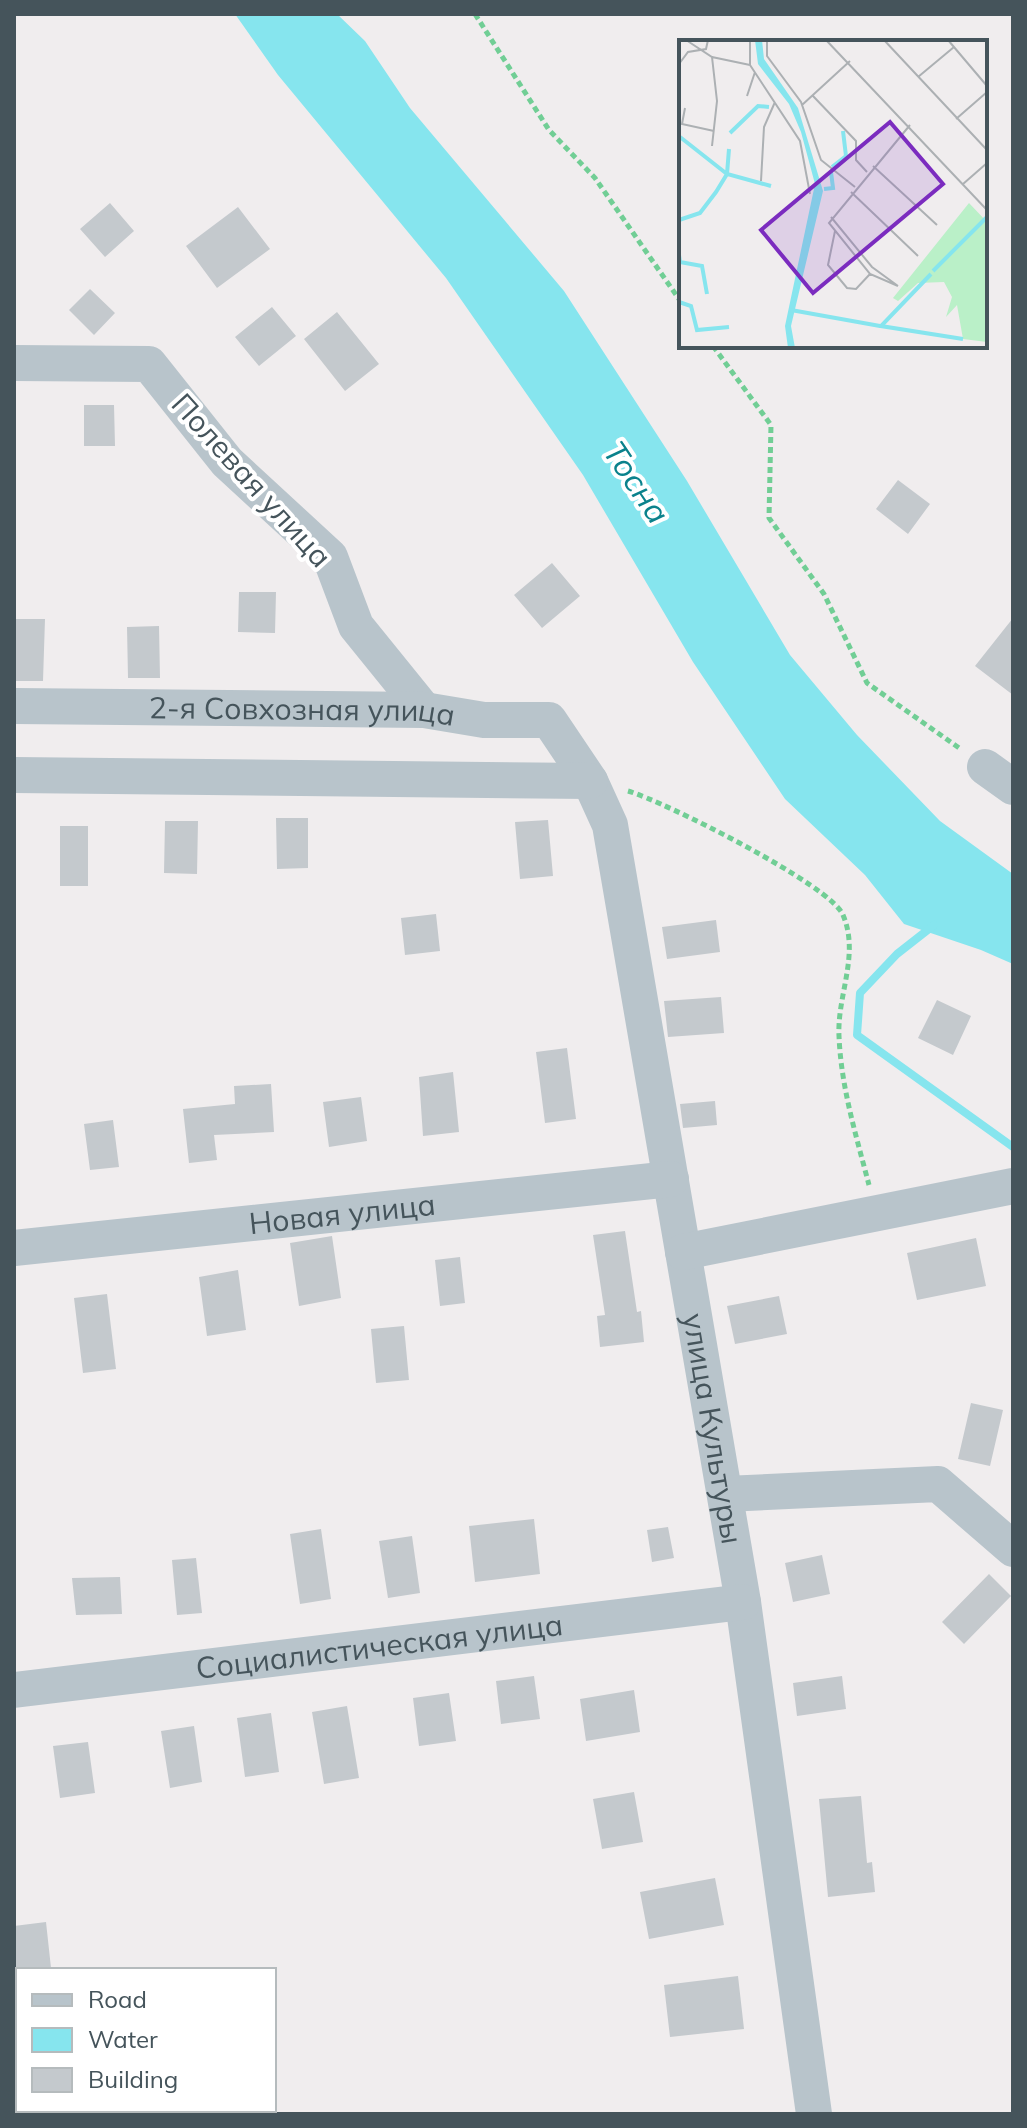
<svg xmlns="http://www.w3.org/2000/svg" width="1027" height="2128" font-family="Mulish,sans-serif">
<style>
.water{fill:#86e5ee}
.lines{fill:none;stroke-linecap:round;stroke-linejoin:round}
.stream{stroke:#86e5ee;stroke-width:8}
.building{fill:#c4c9cd}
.path{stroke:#71ce95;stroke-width:5;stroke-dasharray:6 4;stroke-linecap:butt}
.minor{stroke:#b8c4cb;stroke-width:36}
.labels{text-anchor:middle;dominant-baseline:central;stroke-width:8;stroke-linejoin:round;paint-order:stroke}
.street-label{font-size:30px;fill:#45545b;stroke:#fff}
.water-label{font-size:32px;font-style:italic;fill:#0a828c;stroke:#fff}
.inset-river{fill:none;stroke:#86e5ee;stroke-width:4}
.inset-road{fill:none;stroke:#acb0b3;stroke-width:2}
.view{fill:#7b2cbf;fill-opacity:0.15;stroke:#7b2cbf;stroke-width:4}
.inset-edge{fill:none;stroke:#45545b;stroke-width:4}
</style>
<rect width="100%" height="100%" fill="#f0edee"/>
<path class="water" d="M235,14H337L365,41L410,108L564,291L687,481L790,655L857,735L940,821L1013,874V964L981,950L904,924L865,875L785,799L693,662L583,475L446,278L278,75Z"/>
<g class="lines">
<path class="stream" d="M934,925L897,954L860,993L857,1035L1013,1147"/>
</g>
<path class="building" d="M110,203L134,231L105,257L80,229Z
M238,207L270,249L217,288L186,246Z
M90,289L115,313L94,335L69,310Z
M272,307L296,336L259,366L235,337Z
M337,312L379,364L345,391L304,339Z
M84,405H114L115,446H84Z
M898,480L930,504L908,534L876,509Z
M552,563L580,596L542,628L514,595Z
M239,592H276L275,633L238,632Z
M1013,618V695L975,666Z
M14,619H45L43,681H14Z
M159,626L160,678H128L127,627Z
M276,818H308V868L277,869Z
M548,820L553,876L520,879L515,822Z
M165,821H198L197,874L164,873Z
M60,826H88V886H60Z
M436,914L440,951L405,955L401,918Z
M716,920L720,952L667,959L662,927Z
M721,997L724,1033L668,1037L664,1001Z
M937,1000L971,1016L953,1055L918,1038Z
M567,1048L576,1119L545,1123L536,1052Z
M453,1072L459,1132L423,1136L419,1077Z
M271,1084L274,1132L214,1135L217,1160L189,1163L183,1109L235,1104L234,1086Z
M361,1097L367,1141L329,1147L323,1102Z
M715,1101L717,1125L683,1128L680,1104Z
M113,1120L119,1167L90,1170L84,1124Z
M625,1231L637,1312L641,1311L644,1342L600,1347L597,1316L605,1315L593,1235Z
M332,1236L341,1298L299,1306L290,1243Z
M976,1238L986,1286L917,1300L907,1253Z
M460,1257L465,1303L440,1306L435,1260Z
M238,1270L246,1330L207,1336L199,1277Z
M107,1294L116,1369L83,1373L74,1298Z
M779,1296L787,1334L735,1344L727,1306Z
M404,1326L409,1380L376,1383L371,1329Z
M971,1403L1003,1410L990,1466L958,1459Z
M534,1519L540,1574L475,1582L469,1526Z
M668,1527L674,1558L652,1562L647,1530Z
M321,1529L331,1599L300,1604L290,1534Z
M412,1536L420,1593L388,1598L379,1541Z
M822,1555L830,1594L793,1602L785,1563Z
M196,1558L202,1613L177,1615L172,1560Z
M989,1574L1011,1596L964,1644L942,1622Z
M120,1577L122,1614L76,1615L72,1578Z
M534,1676L540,1719L501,1724L496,1681Z
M842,1676L846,1709L797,1716L793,1683Z
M634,1690L640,1732L586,1741L580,1699Z
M449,1693L456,1741L419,1746L413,1698Z
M347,1706L359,1778L324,1784L312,1712Z
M271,1713L279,1772L245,1777L237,1718Z
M194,1726L202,1782L170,1788L161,1731Z
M88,1742L95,1793L60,1798L53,1746Z
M634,1792L643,1842L602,1849L593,1799Z
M861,1796L867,1863L872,1862L875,1892L828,1897L819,1799Z
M715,1878L724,1925L649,1939L640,1892Z
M46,1922L51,1968L14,1972V1926Z
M738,1976L744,2029L670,2037L664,1985Z"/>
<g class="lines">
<path class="path" d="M475,14L549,130L595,178L681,302
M713,346L771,425L769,518L824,594L867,683L962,750
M628,791C663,801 831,885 843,915C860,955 837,995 839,1036C841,1087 856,1135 869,1185"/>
<g class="minor">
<path d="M14,363L149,364L227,462L330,557L356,626L424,710"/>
<path id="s1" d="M14,706L424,710L484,720H549L590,781L610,825L743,1602L814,2114"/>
<path d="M985,767L1013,787"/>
<path d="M14,775L590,781"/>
<path id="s2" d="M14,1248L671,1179"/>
<path d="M683,1252L1013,1186"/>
<path d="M725,1494L938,1484L1013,1549"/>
<path id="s3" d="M14,1690L743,1602"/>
</g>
</g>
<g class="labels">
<g class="street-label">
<text transform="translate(252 480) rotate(48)">Полевая улица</text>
<text stroke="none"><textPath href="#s1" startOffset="288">2-я Совхозная улица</textPath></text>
<text stroke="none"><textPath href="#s2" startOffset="330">Новая улица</textPath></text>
<text stroke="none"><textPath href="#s1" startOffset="1270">улица Культуры</textPath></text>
<text stroke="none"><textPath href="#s3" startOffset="368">Социалистическая улица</textPath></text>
</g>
<g class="water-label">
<text transform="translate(637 482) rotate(56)">Тосна</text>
</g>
</g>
<g transform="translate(679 40)">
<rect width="308" height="308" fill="#f0edee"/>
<path d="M290,163L308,182V302L284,299L278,265L267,277L273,257L265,242L239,243L219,261L214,258Z" fill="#baf0c8"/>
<path d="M76,0H83L85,19L119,68L144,151L112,286L116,308H109L106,286L136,144L122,92L110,64L79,24Z" fill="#86e5ee"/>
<path class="inset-river" d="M51,93L79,66L90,67M1,97L48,134L92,146M153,127L167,116L164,91M145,149L154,148L152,132M0,180L21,173L37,152L48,134L50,109M0,215L1,222L23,226L28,254M254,231L308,177M252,234L202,286L284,299M0,262L12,266L18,290L50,287M112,270L201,286"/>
<path class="inset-road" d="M7,0L33,17L71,25M71,0V25L121,101L131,154M88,0V16L122,62L142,120L176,147M147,0L308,170M205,0L308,110M269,0L308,46M33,17L38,61L33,106M0,24L9,12L27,9L29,0M239,37L275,7M68,56L76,32M134,56L177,101V120L188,132M123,65L171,21M6,68L3,84L35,91M277,79L308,52M194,126L258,185M82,141L85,87L96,62M284,144L308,123M172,152L239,216M152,177L193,227L219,246M156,191L149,225L168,248L177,249L191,234M219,246L191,234L150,183L231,85"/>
<path class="view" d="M211,82L264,144L134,253L82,190Z"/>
<rect width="308" height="308" class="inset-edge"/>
</g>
<rect width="1027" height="2128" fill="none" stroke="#45545b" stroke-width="32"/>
<rect x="16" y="1968" width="260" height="144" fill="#ffffff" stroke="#b5bbbd" stroke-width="2"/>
<rect x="32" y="1994" width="40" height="12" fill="#b8c4cb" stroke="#b5bbbd" stroke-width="2"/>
<text x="88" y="2008" font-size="24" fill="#45545b">Road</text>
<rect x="32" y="2028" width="40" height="24" fill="#86e5ee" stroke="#b5bbbd" stroke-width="2"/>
<text x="88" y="2048" font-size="24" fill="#45545b">Water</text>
<rect x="32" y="2068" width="40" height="24" fill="#c4c9cd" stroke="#b5bbbd" stroke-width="2"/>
<text x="88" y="2088" font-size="24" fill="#45545b">Building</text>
</svg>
